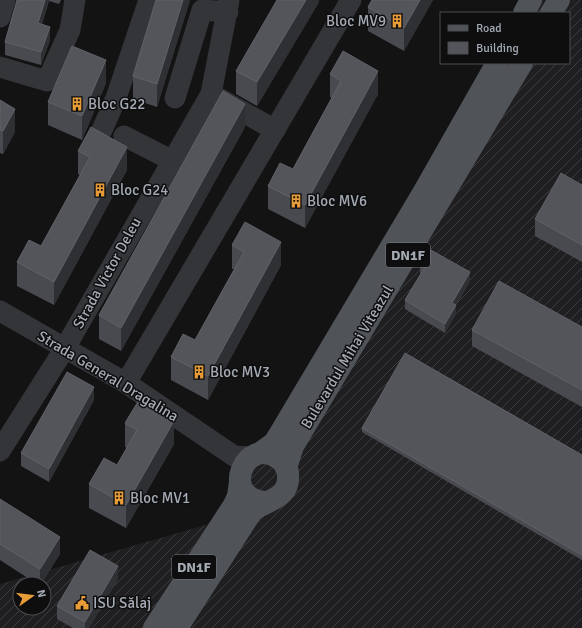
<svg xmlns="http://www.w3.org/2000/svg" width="582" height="628" font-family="Signika,sans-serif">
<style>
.industrial{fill:url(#industrial-furrows);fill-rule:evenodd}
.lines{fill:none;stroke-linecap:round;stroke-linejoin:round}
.minor{stroke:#343539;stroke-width:21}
.major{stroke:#505358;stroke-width:22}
.wall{fill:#494a4f}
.shaded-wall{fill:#2f3033}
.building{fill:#53555a;stroke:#606268}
.labels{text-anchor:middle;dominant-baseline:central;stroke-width:3;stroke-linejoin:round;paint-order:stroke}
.shield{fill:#0e0e0f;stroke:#787c82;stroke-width:1}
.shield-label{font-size:14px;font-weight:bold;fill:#a5abb4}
.poi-label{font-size:15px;fill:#a5abb4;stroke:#0e0e0f;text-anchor:start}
.street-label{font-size:15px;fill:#a5abb4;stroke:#0e0e0f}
</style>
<defs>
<pattern id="industrial-furrows" width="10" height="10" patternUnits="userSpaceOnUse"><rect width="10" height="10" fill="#1f1f21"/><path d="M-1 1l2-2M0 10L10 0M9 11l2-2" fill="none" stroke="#3d3d3f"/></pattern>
</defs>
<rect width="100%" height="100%" fill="#131314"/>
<path class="industrial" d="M523,0H582V628H0V584L223,520L494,63H569V13H517ZM20,584H44V608H20Z"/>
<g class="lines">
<path class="minor" d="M0,17L5,0
M0,67L47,81L70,30L75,0
M175,98L202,10L228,12
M220,99L275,130
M102,130L116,98L149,0
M124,136L171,160
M0,311L126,383L234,456L251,457
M126,383L351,0
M0,451L65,348L211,94L229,0"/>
<path class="major" d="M524,13L531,0
M551,13L559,0
M260,453L274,443L279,435L423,193L497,63
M286,468L293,446L522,63
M154,628L234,505L238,496L240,482
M177,628L252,511C266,500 290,499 288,475C288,468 284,462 278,458C246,435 218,497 265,502"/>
</g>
<path class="wall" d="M17,0H61L59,4L49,1L42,24L50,40L41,65L5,55V42Z
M190,0L157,107L133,99V76Z
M319,0V2L257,106L236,94V71Z
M433,0L404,51L368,31V7Z
M330,74L378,94L305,228L268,209V186L293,169L332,98L330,97Z
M106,83L82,140L48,125V102Z
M0,100L15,132L3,154L0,153Z
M245,127L121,351L99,339V315Z
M78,151L127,170L54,305L17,286V262L41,246L80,175L78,174Z
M582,185V262L535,236V219Z
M232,245L281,265L208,400L171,380V357L195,340L234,269H232Z
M420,264L470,281L456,305V314L445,333L405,309V300L421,273H420Z
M582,327V407L472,346V330Z
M94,400L49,482L21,466V453Z
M125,423L174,444L126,528L89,508V484L117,465L127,448L125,447Z
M362,428L582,455V560L362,432Z
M0,499L60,554L41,584H37L0,560Z
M118,579L89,628H73L57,619V606Z"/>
<path class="shaded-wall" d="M45,0H49V1L38,36V23Z
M183,0H190L157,107V84Z
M306,0H319V2L257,106V82Z
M420,0H433L404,51V28Z
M50,27V40L41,65V52Z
M106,60V83L82,140V116Z
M378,71V94L305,228V205Z
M245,104V127L121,351V328Z
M15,109V132L3,154V131Z
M127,147V170L54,305V282Z
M281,242V265L208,400V376Z
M470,272V281L452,311V303Z
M456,305V314L445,333V324Z
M94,387V400L49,482V469Z
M174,421V444L126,528V505Z
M60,537V554L41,584H40V569Z
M118,566V579L89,628H85V622Z"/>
<path class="building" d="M17,0H45L38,23L50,27L41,52L5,42Z
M156,0H183L157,84L133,76Z
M277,0H306L257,82L236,71Z
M372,0H420L404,28L368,7Z
M72,46L106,60L82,116L48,102Z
M343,51L378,71L305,205L268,186L280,163L293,169L341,81L330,74Z
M223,91L245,104L121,328L99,315Z
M0,100L15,109L3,131L0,130Z
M91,127L127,147L54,282L17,262L29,240L41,246L90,157L78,151Z
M561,173L582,185V245L535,219Z
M245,222L281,242L208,376L171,357L183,334L195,340L244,252L232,245Z
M429,249L470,272L452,303L456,305L445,324L405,300L425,267L420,264Z
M499,281L582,327V390L472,330Z
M405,353L582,455V555L362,428Z
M67,372L94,387L49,469L21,453Z
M139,400L174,421L126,505L89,484L104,458L117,465L137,430L125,423Z
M0,499L60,537L40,569L0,544Z
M90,550L118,566L85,622L57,606Z"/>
<defs>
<g id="building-bare" transform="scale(1.08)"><path d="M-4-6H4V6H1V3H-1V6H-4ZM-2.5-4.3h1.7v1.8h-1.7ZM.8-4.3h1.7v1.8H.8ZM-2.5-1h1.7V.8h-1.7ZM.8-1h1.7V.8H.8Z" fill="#e79c38" stroke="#0e0e0f" stroke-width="2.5" paint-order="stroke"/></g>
<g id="civic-bare" transform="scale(1.08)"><path d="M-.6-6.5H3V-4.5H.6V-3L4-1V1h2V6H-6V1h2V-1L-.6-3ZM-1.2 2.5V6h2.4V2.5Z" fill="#e79c38" stroke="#0e0e0f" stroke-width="2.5" paint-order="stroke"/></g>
</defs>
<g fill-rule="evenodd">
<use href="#building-bare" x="397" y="21"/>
<use href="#building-bare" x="77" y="104"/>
<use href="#building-bare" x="100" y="190"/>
<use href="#building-bare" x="296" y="201"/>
<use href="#building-bare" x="199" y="372"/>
<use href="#building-bare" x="119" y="498"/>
<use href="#civic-bare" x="82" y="603"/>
</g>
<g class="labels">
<g class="shield">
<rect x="386" y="243" width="44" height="24" rx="3"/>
<rect x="172" y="555" width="44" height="24" rx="3"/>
</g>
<g class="shield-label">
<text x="408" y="255">DN1F</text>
<text x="194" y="567">DN1F</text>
</g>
<g class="poi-label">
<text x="386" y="21" text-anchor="end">Bloc MV9</text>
<text x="88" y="104">Bloc G22</text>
<text x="111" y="190">Bloc G24</text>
<text x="307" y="201">Bloc MV6</text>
<text x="210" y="372">Bloc MV3</text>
<text x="130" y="498">Bloc MV1</text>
<text x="93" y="603">ISU Sălaj</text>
</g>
<g class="street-label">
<text transform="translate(107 273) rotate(-61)">Strada Victor Deleu</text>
<text transform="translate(347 357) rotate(-59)">Bulevardul Mihai Viteazul</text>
<text transform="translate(108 376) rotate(31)">Strada General Dragalina</text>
</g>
</g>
<rect x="440" y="12" width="130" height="52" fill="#0e0e0f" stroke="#4a4d51"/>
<rect x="448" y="25" width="20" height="6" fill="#505358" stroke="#4a4d51"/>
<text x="476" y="32" font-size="12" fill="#a5abb4">Road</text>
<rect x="448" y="42" width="20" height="12" fill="#53555a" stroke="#4a4d51"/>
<text x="476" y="52" font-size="12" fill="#a5abb4">Building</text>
<g transform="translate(32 596) rotate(76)"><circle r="19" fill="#0e0e0f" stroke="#4a4d51"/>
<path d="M0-3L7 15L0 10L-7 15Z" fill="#e79c38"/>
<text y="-6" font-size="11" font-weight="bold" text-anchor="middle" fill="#a5abb4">N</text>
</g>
</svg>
